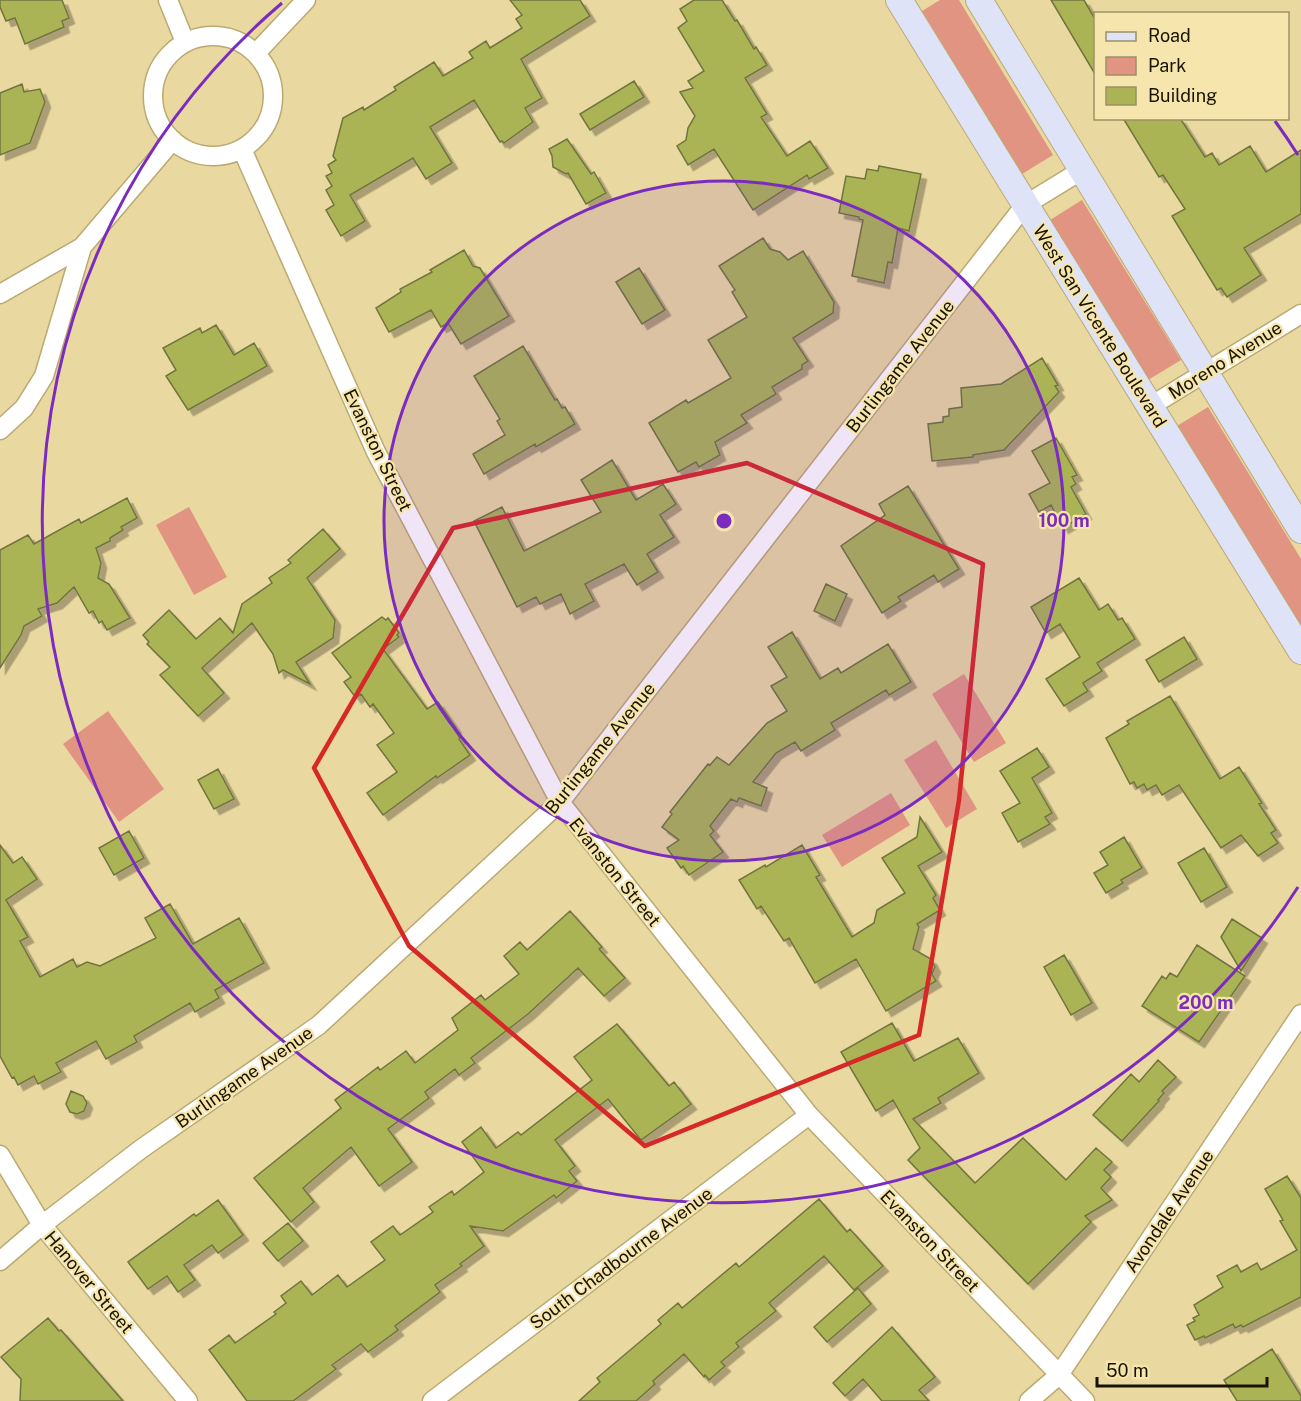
<svg xmlns="http://www.w3.org/2000/svg" width="1301" height="1401" font-family="'Public Sans',sans-serif">
<style>
.green{fill:#e29482}
.building{fill:#abb454;stroke:#707540;stroke-width:1.5;filter:url(#shadow)}
.lines{fill:none;stroke-linecap:round;stroke-linejoin:round}
.street-casing{stroke:#baaa72;stroke-width:21}
.secondary-casing{stroke:#baaa72;stroke-width:28}
.street{stroke:#fff;stroke-width:18}
.secondary{stroke:#dee3f8;stroke-width:26}
.marked{fill:none;stroke:#d62828;stroke-width:4.5;stroke-linejoin:round}
.ring{fill:none;stroke:#7b2cbf;stroke-width:3}
.labels{text-anchor:middle;dominant-baseline:central;stroke-width:4.5;stroke-linejoin:round;paint-order:stroke}
.street-label{font-size:18px;fill:#181200;stroke:#f6e5ac}
.centre{fill:#7b2cbf;stroke:#f6e5ac;stroke-width:3}
.ring-label{font-size:18px;text-anchor:middle;font-weight:bold;fill:#7b2cbf;stroke:#f6e5ac;stroke-width:4.5;stroke-linejoin:round;paint-order:stroke}
</style>
<defs>
<filter id="shadow"><feDropShadow dx="5.5" dy="5.5" stdDeviation="0" flood-color="#0004"/></filter>
</defs>
<rect width="100%" height="100%" fill="#e9d89f"/>
<path class="green" d="M940,0H959L1053,155L1022,174L922,11Z
M1082,200L1181,360L1148,380L1050,220Z
M1208,407L1301,559V628L1177,426Z
M189,507L227,577L194,595L156,525Z
M964,674L1006,743L974,762L932,694Z
M108,711L164,789L119,822L63,744Z
M936,740L977,809L946,828L904,760Z
M891,793L910,825L842,867L822,835Z"/>
<path class="building" d="M0,0H62L69,18L62,21L64,27L25,44L15,18L6,21L0,7Z
M510,0H580L590,16L521,59L542,98L525,108L533,122L504,143L502,141L500,142L474,100L430,127L452,163L426,179L413,158L350,195L365,221L341,236L326,210L334,205L326,190L332,186L326,176L332,173L328,165L336,160L333,156L343,118L363,107L364,110L396,90L394,87L434,62L443,76L473,58L469,52L486,41L490,48L522,28L516,19L522,15Z
M694,0H722L735,21L737,20L754,49L756,47L767,65L745,78L767,114L761,117L787,156L810,141L828,168L809,179L807,175L753,210L714,149L688,165L677,146L686,140L688,128L695,116L680,92L693,88L688,81L704,71L678,28L687,21L680,9Z
M1051,0H1084L1095,19V74Z
M634,81L644,97L590,130L580,114Z
M22,84L24,92L40,89L45,102L30,143L0,155V93Z
M1123,118H1180L1205,157L1212,153L1219,165L1250,146L1266,172L1301,150V214L1244,248L1261,275L1227,297L1221,288L1217,290L1172,216L1185,209L1163,175L1159,177Z
M567,139L591,174L594,172L606,193L586,204L568,173L566,174L553,167L552,156L549,149Z
M879,166L921,174L909,231L898,228L892,263L888,262L884,283L852,276L863,220L859,219V217L839,213L846,176L865,179L867,169L878,171Z
M763,238L770,249L780,252L788,260L803,251L834,302L833,313L793,338L808,361L802,365V369L772,387L776,394L741,415L747,423L715,442L720,455L699,467L696,462L678,472L649,423L686,400L688,403L731,378L708,340L747,317L732,292L735,290L719,266Z
M464,250L473,266L480,268L509,316L461,344L448,323L441,327L431,310L389,332L376,308L401,292L400,289L432,272L430,270Z
M639,268L665,310L642,324L616,282Z
M216,325L234,355L254,343L267,366L188,410L166,376L176,370L163,348L200,328L202,333Z
M523,346L555,400L557,399L562,408L565,407L575,424L536,447L535,444L484,474L473,454L505,435L497,421L500,419L474,376Z
M1042,358L1058,385L1055,386L1059,392L1004,450L973,455V457L932,461L928,424L943,422V417L949,416V409L962,407L961,388L1001,384Z
M1056,438L1077,475L1072,477L1076,484L1071,487L1086,514L1063,528L1051,505L1039,512L1029,494L1050,483L1032,451Z
M612,460L636,500L663,484L676,504L660,515L674,537L647,554L658,572L637,585L624,564L585,584L594,601L570,614L561,594L540,604L536,597L517,607L474,521L502,507L524,551L601,512L581,480Z
M908,486L959,569L938,582L934,575L898,597L901,601L882,613L841,546L885,515L879,504Z
M127,498L137,518L121,527L123,530L110,538V541L96,548L101,563L98,578L109,584L130,618L107,630L102,621L99,623L93,611L89,613L74,587L57,603L38,609L42,616L24,626L21,635L0,668V550L28,535L34,544L79,519L81,523Z
M323,529L340,549L307,578L335,620L333,638L296,662L310,684L283,670L279,673L273,654L252,623L202,668L224,693L198,716L160,675L170,667L147,644L149,642L143,635L169,610L196,639L220,618L233,633L242,604L272,583L269,578L291,563L288,560Z
M1079,578L1099,610L1108,604L1118,620L1122,618L1135,639L1097,663L1102,671L1083,683L1088,691L1064,706L1046,679L1080,657L1060,624L1046,633L1031,607Z
M826,584L847,594L835,621L814,611Z
M382,617L386,620L388,618L399,633L397,635L399,637L383,649L427,709L438,702L456,728L454,729L460,738L459,739L470,755L437,778L436,776L383,815L367,793L397,772L377,745L394,733L373,704L370,707L361,694L356,698L344,682L351,677L332,653Z
M792,632L820,679L838,668L841,673L888,644L911,682L889,695L886,690L831,723L835,730L801,751L795,742L776,753L753,782L767,788L761,806L739,798L737,802L731,799L710,826L714,831L710,835L723,852L689,875L683,866L681,868L667,848L679,840L662,827L672,814L670,812L708,764L710,765L717,757L729,765L767,723L787,711L771,686L787,677L768,647Z
M1184,637L1197,659L1159,682L1146,660Z
M1170,696L1220,779L1239,767L1262,803L1259,804L1276,830L1271,833L1278,843L1258,856L1241,835L1221,848L1179,785L1162,795L1156,785L1147,790L1144,784L1137,788L1134,782L1130,784L1106,738L1129,724L1127,721Z
M1037,748L1049,767L1032,778L1052,813L1045,817L1050,824L1018,842L1002,813L1020,803L1000,771Z
M218,769L234,799L214,809L198,780Z
M920,817L942,852L918,866L936,895L933,898L940,910L917,924L919,927L913,949L931,959L935,967L932,974L936,981L886,1011L856,959L815,983L789,938L784,941L761,906L757,909L739,880L765,865L766,867L802,845L820,875L816,877L852,937L874,923L877,910L905,893L882,858L917,837Z
M129,831L144,858L114,875L99,848Z
M1124,837L1142,868L1121,880L1123,883L1106,893L1094,873L1108,865L1100,852Z
M0,845L13,863L22,857L37,879L6,900L28,937L20,941L40,977L73,959L77,967L87,962L100,966L156,938L145,918L170,904L193,944L239,918L264,963L215,990L219,998L195,1012L190,1003L134,1036L137,1042L106,1059L96,1041L56,1063L61,1072L38,1084L34,1076L18,1085L14,1077L12,1078L0,1056Z
M1204,848L1227,887L1201,902L1178,863Z
M570,911L602,947L599,949L625,978L604,996L578,968L528,1014L471,1058L475,1063L459,1075L455,1069L425,1092L429,1098L388,1129L412,1162L379,1186L351,1147L303,1188L314,1202L291,1222L254,1178L341,1108L335,1100L378,1067L380,1070L406,1051L415,1063L458,1030L452,1018L481,995L485,1000L519,974L504,956L520,942L527,950Z
M1232,919L1262,938L1241,971L1221,937Z
M1197,945L1245,976L1199,1042L1142,1006L1162,976L1166,979L1170,973L1177,977Z
M1064,955L1092,1003L1071,1015L1044,967Z
M892,1023L914,1061L958,1038L979,1073L938,1098L941,1103L913,1119L975,1183L1023,1138L1066,1180L1096,1148L1112,1162L1104,1170L1111,1177L1101,1188L1112,1200L1085,1216L1091,1222L1028,1284L908,1160L920,1148L893,1100L876,1111L841,1052Z
M617,1024L669,1086L674,1082L691,1104L641,1140L608,1099L555,1140L575,1166L569,1171L577,1181L556,1198L554,1195L503,1231L470,1226L484,1246L460,1264L462,1266L435,1285L440,1292L395,1326L398,1330L368,1352L361,1344L332,1365L336,1369L293,1401H247L209,1350L229,1335L235,1343L276,1314L274,1312L286,1303L281,1296L301,1281L312,1295L338,1275L347,1287L385,1260L371,1242L393,1226L400,1235L433,1212L429,1207L452,1191L454,1195L484,1172L462,1142L481,1127L496,1148L518,1132L521,1135L592,1080L574,1057Z
M1158,1060L1176,1077L1162,1091L1164,1093L1158,1100L1159,1101L1122,1141L1093,1115L1131,1074L1139,1082Z
M71,1091L83,1096L87,1103L84,1111L77,1114L70,1112L66,1104Z
M1287,1176L1301,1198V1297L1243,1327L1241,1325L1235,1328L1233,1324L1205,1338L1204,1336L1195,1340L1187,1325L1195,1321L1193,1318L1199,1315L1194,1305L1223,1287L1217,1276L1237,1265L1241,1272L1257,1263L1261,1270L1297,1250L1280,1221L1283,1220L1265,1189Z
M819,1199L847,1232L850,1229L883,1266L854,1290L824,1256L769,1303L776,1311L736,1343L739,1347L721,1362L725,1366L709,1380L705,1375L704,1377L684,1354L653,1381L655,1384L636,1401H579L600,1382L597,1378L661,1324L658,1320L678,1303L682,1308L736,1263L739,1267Z
M218,1200L243,1235L218,1253L212,1245L184,1265L195,1280L178,1292L167,1276L148,1289L128,1262L194,1214L196,1216Z
M288,1223L303,1241L278,1261L263,1243Z
M858,1288L871,1304L827,1342L814,1327Z
M48,1318L59,1331L61,1330L123,1401H20L21,1379L1,1357Z
M892,1327L935,1377L919,1390L929,1401H882L863,1379L845,1396L833,1383Z
M1272,1349L1301,1396V1401H1237L1224,1380Z"/>
<g class="lines">
<g class="street-casing">
<path id="street" d="M168,0L185,42
M153 96a60 60 0 1 1 120 0a60 60 0 1 1-120 0Z
M256,53L306,0
M242,149L376,452L560,802L809,1115L1085,1401
M0,294L82,247L173,140
M1149,407L1301,314
M0,430L24,408L44,376L82,247
M0,1155L42,1225L188,1401
M0,1261L42,1225L141,1149L319,1025L560,802L1025,205L1082,170
M432,1401L809,1115
M1029,1401L1059,1375L1301,1014"/>
</g>
<g class="secondary-casing">
<path id="secondary" d="M899,0L1301,651
M979,0L1301,530"/>
</g>
<use href="#street" class="street"/>
<use href="#secondary" class="secondary"/>
</g>
<path class="marked" d="M747,463L983,564L959,800L919,1035L645,1146L409,946L314,768L453,528Z"/>
<circle cx="724" cy="521" r="340" fill="#7b2cbf" fill-opacity=".12"/>
<g class="ring">
<circle cx="724" cy="521" r="340"/>
<path d="M1298 887A681 681 0 1 1 282 3M1275 121A681 681 0 0 1 1298 155"/>
</g>
<g class="labels">
<g class="street-label">
<text transform="translate(1100 326) rotate(58)">West San Vicente Boulevard</text>
<text transform="translate(1225 360) rotate(-32)">Moreno Avenue</text>
<text transform="translate(900 366) rotate(-52)">Burlingame Avenue</text>
<text transform="translate(378 450) rotate(64)">Evanston Street</text>
<text transform="translate(600 748) rotate(-51)">Burlingame Avenue</text>
<text transform="translate(615 872) rotate(51)">Evanston Street</text>
<text transform="translate(244 1077) rotate(-35)">Burlingame Avenue</text>
<text transform="translate(1169 1211) rotate(-56)">Avondale Avenue</text>
<text transform="translate(930 1241) rotate(46)">Evanston Street</text>
<text transform="translate(621 1258) rotate(-37)">South Chadbourne Avenue</text>
<text transform="translate(89 1282) rotate(50)">Hanover Street</text>
</g>
</g>
<circle cx="724" cy="521" r="9" class="centre"/>
<g class="ring-label">
<text x="1064" y="527">100 m</text>
<text x="1206" y="1009">200 m</text>
</g>
<rect x="1094" y="12" width="195" height="108" fill="#f6e5ac" stroke="#9d9167" stroke-width="1.5"/>
<rect x="1106" y="32" width="30" height="9" fill="#dee3f8" stroke="#9d9167" stroke-width="1.5"/>
<text x="1148" y="42" font-size="18" fill="#181200">Road</text>
<rect x="1106" y="57" width="30" height="18" fill="#e29482" stroke="#9d9167" stroke-width="1.5"/>
<text x="1148" y="72" font-size="18" fill="#181200">Park</text>
<rect x="1106" y="87" width="30" height="18" fill="#abb454" stroke="#9d9167" stroke-width="1.5"/>
<text x="1148" y="102" font-size="18" fill="#181200">Building</text>
<path d="M1097 1377v9h170v-9" fill="none" stroke="#181200" stroke-width="3"/>
<text x="1106" y="1377" font-size="18" fill="#181200" stroke="#f6e5ac" stroke-width="4.5" paint-order="stroke">50 m</text>
</svg>
